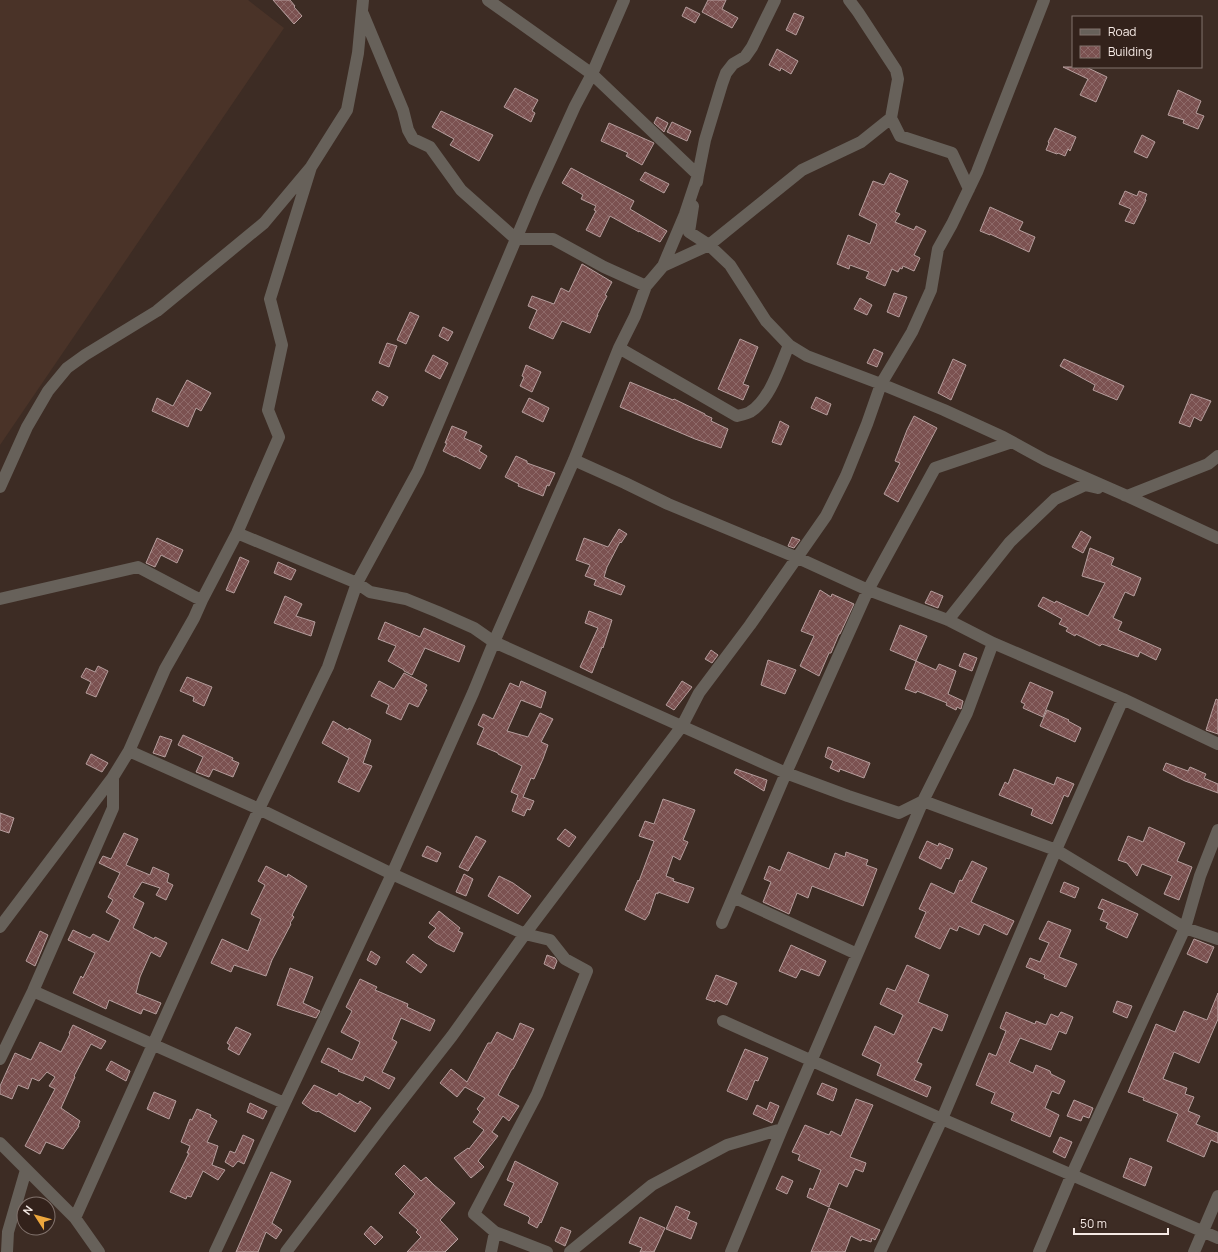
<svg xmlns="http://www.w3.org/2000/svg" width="1218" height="1252" font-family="Manrope,sans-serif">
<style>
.built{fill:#4a3328}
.building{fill:url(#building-cross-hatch);stroke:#b69e9d}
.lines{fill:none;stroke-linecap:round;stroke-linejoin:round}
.street{stroke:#67615a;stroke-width:12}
</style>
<defs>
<pattern id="building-cross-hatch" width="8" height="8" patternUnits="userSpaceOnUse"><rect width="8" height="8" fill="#7b5150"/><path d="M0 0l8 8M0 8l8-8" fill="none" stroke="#8e6a69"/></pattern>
</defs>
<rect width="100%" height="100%" fill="#3d2c24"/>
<path class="built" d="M0,0H248L284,28L0,445Z"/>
<path class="building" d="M273,0H290L295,6L294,7L302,16L294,24Z
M708,0H726L722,9L738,18L732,28L702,12Z
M686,7L700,14L695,23L682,16Z
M794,13L804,17L796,35L786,30Z
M777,49L798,61L791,74L781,68L780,71L769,65Z
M1063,67H1086L1107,77L1096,102L1080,95L1088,79Z
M515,88L538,100L532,111L535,113L531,122L504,107Z
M1178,90L1201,101L1196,113L1204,116L1198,129L1183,123L1184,120L1168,115Z
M441,111L493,135L479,161L450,145L454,139L432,127Z
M657,117L668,123L664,132L654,123Z
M672,122L691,131L687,141L667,132Z
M609,123L654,143L642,165L626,156L628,153L601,141Z
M1055,128L1076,137L1070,151L1068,149L1065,156L1058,153L1057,154L1046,150L1049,143L1048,142Z
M1142,135L1155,142L1147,158L1134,152Z
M571,168L634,201L630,209L667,231L660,242L639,231V232L610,216L600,237L586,230L596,211L594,210L596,206L581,199L583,195L562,183Z
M645,172L669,184L664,193L640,180Z
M890,173L908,181L895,212L900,214L895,222L914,230L916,226L926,231L914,255L920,258L914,271L903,266L902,269L900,268L898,272L892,269L885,286L866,278L869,272L850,265L849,269L837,264L848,235L870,244L877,224L859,215L873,181L884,185Z
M1125,191L1137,196L1139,191L1147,194L1145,199L1146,200L1134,224L1125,221L1131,209L1119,204Z
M990,207L1023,222L1019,230L1035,237L1029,252L990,234V235L980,231Z
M582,264L612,282L605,295L607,296L597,315H598L590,333L562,321L553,339L529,328L537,310L528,306L532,296L554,304L561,288L569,292Z
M894,293L907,297L899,317L887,312Z
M860,298L872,305L867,315L854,309Z
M410,312L419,316L406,344L397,340Z
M443,327L453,332L448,341L439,336Z
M740,339L758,347L743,384L749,386L743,400L718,389Z
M387,343L397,346L389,367L379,363Z
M874,349L883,353L877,367L867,363Z
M433,355L448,363L440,379L425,371Z
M953,359L966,365L951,400L938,393Z
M1064,359L1124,386L1117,400L1093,390L1095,385L1060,366Z
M526,365L541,372L532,392L520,386L524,377L522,376Z
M187,380L211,393L201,411L196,408L188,427L152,411L157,398L173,406Z
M630,382L673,400L674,399L705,414V415L712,418L711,421L728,429L721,448L695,439L620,407Z
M377,391L388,397L383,406L372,400Z
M1191,394L1211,401L1201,421L1194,417L1190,427L1179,423Z
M816,397L831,404L827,415L811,408Z
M529,398L549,408L543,422L522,412Z
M914,416L937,428L898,502L884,494L900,463L895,461L907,430Z
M780,421L789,426L781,445L772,442Z
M452,426L467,432L464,438L482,446L479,451L487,456L480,469L455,456V457L443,451L447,443H445Z
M516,456L527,461V463L555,473L549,486L547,485L543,496L518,486L519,484L505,477Z
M619,529L627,534L621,543L620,542L607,567L604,577L625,586L621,595L594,585L596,580L585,576L590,565L576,560L584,538L608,547Z
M1081,531L1091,537L1083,553L1072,547Z
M792,537L800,540L794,548L788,546Z
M157,538L183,550L177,563L161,555L155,567L146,563Z
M1090,548L1114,558L1111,565L1141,578L1134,596L1125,592L1113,618L1122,622L1118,630L1161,649L1156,660L1140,652L1138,657L1102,644L1100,646L1076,634L1075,636L1066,631L1068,628L1059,624L1062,619L1038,606L1043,597L1055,603L1056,601L1088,616L1105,583L1082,576Z
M240,557L249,561L234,593L226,590Z
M278,562L296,570L291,580L274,573Z
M820,590L831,597L832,594L854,604L840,634H839L831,653H829L819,676L800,666L814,636L801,631Z
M931,591L943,596L938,608L925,603Z
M285,596L302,604L296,616L315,622L311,636L274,623Z
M589,611L612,620L603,648L602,647L592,673L580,667L598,628L585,623Z
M385,622L420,637L424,628L465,646L459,662L425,648L412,675L404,671V670L388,661L396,646L378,639Z
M900,625L927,636L916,661L890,650Z
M711,650L718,655L712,663L705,659Z
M964,653L977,658L972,671L959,666Z
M768,660L796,670L785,694L761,685Z
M916,661L936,670L939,664L956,671L948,694L963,701L961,709L957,707L956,710L946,705L947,703L917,691L916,693L905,689Z
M98,666L108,671L96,697L86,693L91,682L81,677L86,668L95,672Z
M404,673L427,685L425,689L427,690L418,707L409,703L401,720L386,713L389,705L371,696L379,681L394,689Z
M187,677L212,687L204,706L193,701L194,697L180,691Z
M521,681L546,692L541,708L521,700L507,731L528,737L540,713L553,719L541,742L548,745L543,759L534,779L531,778L523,797L534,801L530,810L527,809L524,816L512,811L518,795L511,792L522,766L498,754V753L477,744L484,728L478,725L483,714L493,719L510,683L519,687Z
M682,681L692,687L674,710L666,705Z
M1030,682L1053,692L1043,717L1023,708L1025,704L1021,702Z
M1216,699L1218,700V734L1206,730Z
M1047,710L1069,720L1068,721L1081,728L1075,742L1040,726Z
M333,721L348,730L349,728L371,740L363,763L372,766L359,792L338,782L349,758L322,743Z
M183,735L233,758L232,760L239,763L233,777L213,769L209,777L196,772L203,757L178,745Z
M160,736L172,740L165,757L153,753Z
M828,747L870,763L864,778L840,769L839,772L830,768L833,761L825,757Z
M91,754L108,763L102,772L86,764Z
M1166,763L1188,771L1190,767L1206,774L1204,778L1218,784V793L1185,781L1163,770Z
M736,769L767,780L764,791L734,773Z
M1014,769L1054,785L1057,777L1074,784L1068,797L1064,795L1052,824L1031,815L1033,809L999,795L1005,782L1008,784Z
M663,799L695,810L683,840L688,842L680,860L673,856L666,876L674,879L673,881L694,888L688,903L658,892V894L656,893L649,914L645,920L625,910L638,880L639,881L654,841L639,836L645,821L654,824Z
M0,813L14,818L9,833L0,830Z
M1149,827L1185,843L1177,861L1192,867L1179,900L1164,894L1172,876L1142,864L1137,876L1127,863L1118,860L1128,836L1143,842Z
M565,829L576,837L569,847L557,839Z
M124,833L138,839L126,865L150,875L153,867L169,874L167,882L173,885L166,900L156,895L160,888L142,882L133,897L144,903L133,928L154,939L155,937L167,943L160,957L151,952L140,977L136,993L161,1003L156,1014L143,1009L141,1014L109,1000L106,1009L73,993L81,976L83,978L95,953L68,940L73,930L90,938L93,934L109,942L120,920L106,912L113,900L108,897L120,873L99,863L103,856L111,859Z
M476,836L486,841L468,871L459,867Z
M927,841L938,846L939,843L953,849L949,859L946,858L941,869L919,858Z
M427,846L441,853L437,862L422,856Z
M788,852L829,869L835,853L845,857L846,852L868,860L866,865L877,869L863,906L812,886L808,898L797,893L789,914L763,902L771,882L764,879L769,866L780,871Z
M972,861L987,868L971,902L1014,921L1007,935L984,924L979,935L959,926L957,931L950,928L940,949L915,937L926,912L919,909L931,883L954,894L960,880L962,881Z
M266,866L287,877L288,874L307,886L292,915L294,917L290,923L291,924L272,960L266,976L234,965L231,972L211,963L222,939L248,951L261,919L251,914L265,885L258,881Z
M464,874L473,879L466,896L456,892Z
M499,876L513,883L531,896L518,914L488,896Z
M1064,882L1079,888L1075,898L1060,892Z
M1102,899L1138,914L1127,938L1106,928L1108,923L1100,920L1104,910L1098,908Z
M439,911L460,928L458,931L463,933L454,952L436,943L428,937L436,928L429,923Z
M1048,921L1071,930L1059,957L1077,964L1066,987L1044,978L1045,975L1026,967L1030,958L1040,962L1049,943L1039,939Z
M40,931L48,935L35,966L26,961Z
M1194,939L1214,947L1207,963L1187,954Z
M791,945L826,961L819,976L801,969L796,978L779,971Z
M371,951L380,957L376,965L367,960Z
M413,954L427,965L421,973L406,962Z
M547,955L555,958L557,961L554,969L544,964Z
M907,965L929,975L918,1002L948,1015L942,1031L933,1027L917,1062L922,1064L914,1080L931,1087L927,1097L877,1075L881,1064L862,1055L875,1026L894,1035L903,1015L880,1004L887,988L895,991Z
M290,968L313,977L303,1003L320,1011L316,1018L277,1005Z
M716,975L737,983L727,1005L716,1000L715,1002L706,999Z
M360,979L377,987L375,990L408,1004L407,1007L435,1020L430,1031L401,1018L392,1039L397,1042L382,1072L395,1078L389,1089L365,1076L363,1081L338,1071L339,1070L321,1062L328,1048L352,1060L360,1042L341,1032L352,1011L346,1007Z
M1218,993V1019L1199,1063L1174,1052L1163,1079L1187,1088L1185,1094L1194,1097L1188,1111L1200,1116L1196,1124L1218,1133V1143L1211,1140L1204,1157L1167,1141L1178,1114L1143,1100L1144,1098L1128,1092L1156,1024L1175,1032L1184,1011L1207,1020Z
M1117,1001L1132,1006L1127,1018L1113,1012Z
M1006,1012L1035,1024L1036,1021L1046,1025L1051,1014L1058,1017L1061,1012L1073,1017L1066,1034L1059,1031L1051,1050L1020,1038L1009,1062L1033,1073L1036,1065L1050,1071L1051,1074L1065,1081L1059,1094L1052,1091L1045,1108L1059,1115L1050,1137L1011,1120L1014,1113L991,1103L995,1093L976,1085L989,1053L996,1056L1006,1031L1000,1028Z
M520,1023L534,1029L513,1069H512L498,1095L519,1106L509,1121L503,1116L492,1132L498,1136L478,1161L484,1167L471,1178L454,1158L468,1148L469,1149L484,1130L473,1122L480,1112L477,1109L485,1098L465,1087L457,1097L440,1083L451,1069L467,1082L488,1043H491L497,1032L513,1040Z
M73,1025L106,1041L101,1049L91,1044L74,1076L75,1077L61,1108L80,1121L78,1126H79L63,1149L46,1142L40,1154L25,1146L55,1089L49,1086L55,1077L47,1072L39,1081L32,1078L28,1089L18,1085L12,1099L0,1094V1086L15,1053L31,1060L40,1042L61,1052L70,1034L69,1033Z
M236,1027L251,1034L239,1055L228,1049L230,1045L227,1043Z
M745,1049L768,1058L758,1081L755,1080L747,1100L727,1091Z
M111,1061L130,1071L126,1081L106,1070Z
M822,1083L837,1089L833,1101L817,1094Z
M314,1085L337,1096L339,1093L358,1104L360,1101L371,1108L355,1132L318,1111L317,1112L312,1110L302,1103Z
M154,1092L176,1101L169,1119L147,1109Z
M856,1099L873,1105L850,1157L866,1163L863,1172L855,1169L847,1187L839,1183L829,1207L807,1197L810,1188L813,1190L821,1170L798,1160L800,1155L792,1152L805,1125L829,1135L831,1131L841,1136Z
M1074,1100L1093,1108L1089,1118L1083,1116L1081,1121L1067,1116Z
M770,1102L779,1106L772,1123L753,1114L757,1105L767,1110Z
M250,1103L267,1111L263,1119L247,1112Z
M197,1109L211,1115L210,1117L217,1121L207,1142L218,1146L212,1165L225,1170L218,1180L203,1171L191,1197L187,1196L186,1199L170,1192L189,1153H187L190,1146L181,1142L190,1119L192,1120Z
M243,1135L254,1140L244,1164L238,1161L233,1167L225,1162L230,1151L235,1153Z
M1060,1137L1072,1142L1065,1158L1053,1152Z
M1130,1158L1152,1167L1145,1186L1123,1177Z
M515,1161L558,1183L541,1223L540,1222L537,1228L528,1223L530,1218L528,1216L504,1205L514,1183L507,1180Z
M404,1165L421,1181L426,1177L434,1185L455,1203L440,1220L458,1239L445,1252H407L421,1237L416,1232L418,1230L399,1213L415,1194L395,1174Z
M271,1172L291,1181L272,1223L282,1230L276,1239L266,1232L258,1252H236Z
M782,1176L793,1181L787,1194L776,1189Z
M676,1206L690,1212L687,1219L697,1223L691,1239L666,1229Z
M829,1208L880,1230L875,1240L872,1238L871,1242L862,1239L861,1241L851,1236L845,1252H811Z
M640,1217L665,1228L654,1252H640L642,1248L629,1243Z
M371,1226L383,1237L375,1245L364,1234Z
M561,1227L571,1231L565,1246L555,1241Z"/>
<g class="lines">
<path class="street" d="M488,0L592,74L698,175L697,182
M849,0L858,12L896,70L898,79L891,118L900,136L952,153L969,189
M363,14L403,110L408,130L413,139L430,147L461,190L516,239H553L604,267L646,286
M693,206L689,232L709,245L730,265L766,321L789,345L807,356L881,384L944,410L1003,437L1045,460L1127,496L1218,538
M663,266L709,245L802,170L861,142L891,118
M619,348L737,416C741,415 746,414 750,412C770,400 780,366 789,345
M574,460L625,483L668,504L798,558L868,590L948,620L993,643L1123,699L1218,744
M0,487L27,427L48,391L67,368L85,355L157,311L264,223L311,167L347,110L358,53L363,0
M1124,495L1127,496L1208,464L1218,456
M237,533L357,583L370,592L406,599L438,612L474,628L494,642L786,773L848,796L899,813L923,801L1056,850L1185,928L1218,939
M0,599L138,567L195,597L202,600
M948,620L1010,542L1055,499L1085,485L1098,488
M129,751L259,809L392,874L525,934L550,940L565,959L587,971L537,1094L474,1214L495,1232L547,1252
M733,897L857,954
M722,923L786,773L868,590L935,468L1012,442
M0,927L113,777L129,751L165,669L194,618L202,600L237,533L279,437L268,410L282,345L270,299L311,167
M33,991L284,1103
M723,1021L942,1119L1218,1238
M0,1059L33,991L113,808V777
M0,1143L75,1218L99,1252
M75,1218L259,809L328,667L357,583L418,471L535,194L575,106L592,74L624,0
M7,1252L8,1232L26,1170
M215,1252L392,874L473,693L494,642L574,460L619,348L635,316L646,286L663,266L685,214L698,175L705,140L722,84L726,73L733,64L745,57L752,47L775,0
M286,1252L384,1123L452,1036L525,934L682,726L699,693L750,625L826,516L846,476L867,424L881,384L912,332L931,290L938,249L952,224L977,172L1044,0
M491,1252L495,1232
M570,1252L652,1185L727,1145L782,1129
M731,1252L782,1129L923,801L967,713L993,643
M880,1252L942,1119L1056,850L1123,699
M1039,1252L1072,1174L1185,928L1200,876L1218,830
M1194,1252L1218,1196"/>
</g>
<rect x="1072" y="16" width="130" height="52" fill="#33221b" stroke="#81726c"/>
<rect x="1080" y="29" width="20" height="6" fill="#67615a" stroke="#81726c"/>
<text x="1108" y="36" font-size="12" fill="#f6eae5">Road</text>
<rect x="1080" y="46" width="20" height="12" fill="url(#building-cross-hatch)" stroke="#81726c"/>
<text x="1108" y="56" font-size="12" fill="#f6eae5">Building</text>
<g transform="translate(36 1216) rotate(306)"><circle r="19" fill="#33221b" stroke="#81726c"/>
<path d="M0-3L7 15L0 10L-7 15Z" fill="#eea73d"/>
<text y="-6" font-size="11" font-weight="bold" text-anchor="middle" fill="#f6eae5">N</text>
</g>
<path d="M1074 1228v6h94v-6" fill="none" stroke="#f6eae5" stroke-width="2"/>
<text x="1080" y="1228" font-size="12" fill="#f6eae5" stroke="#33221b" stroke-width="3" paint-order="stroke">50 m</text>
</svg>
